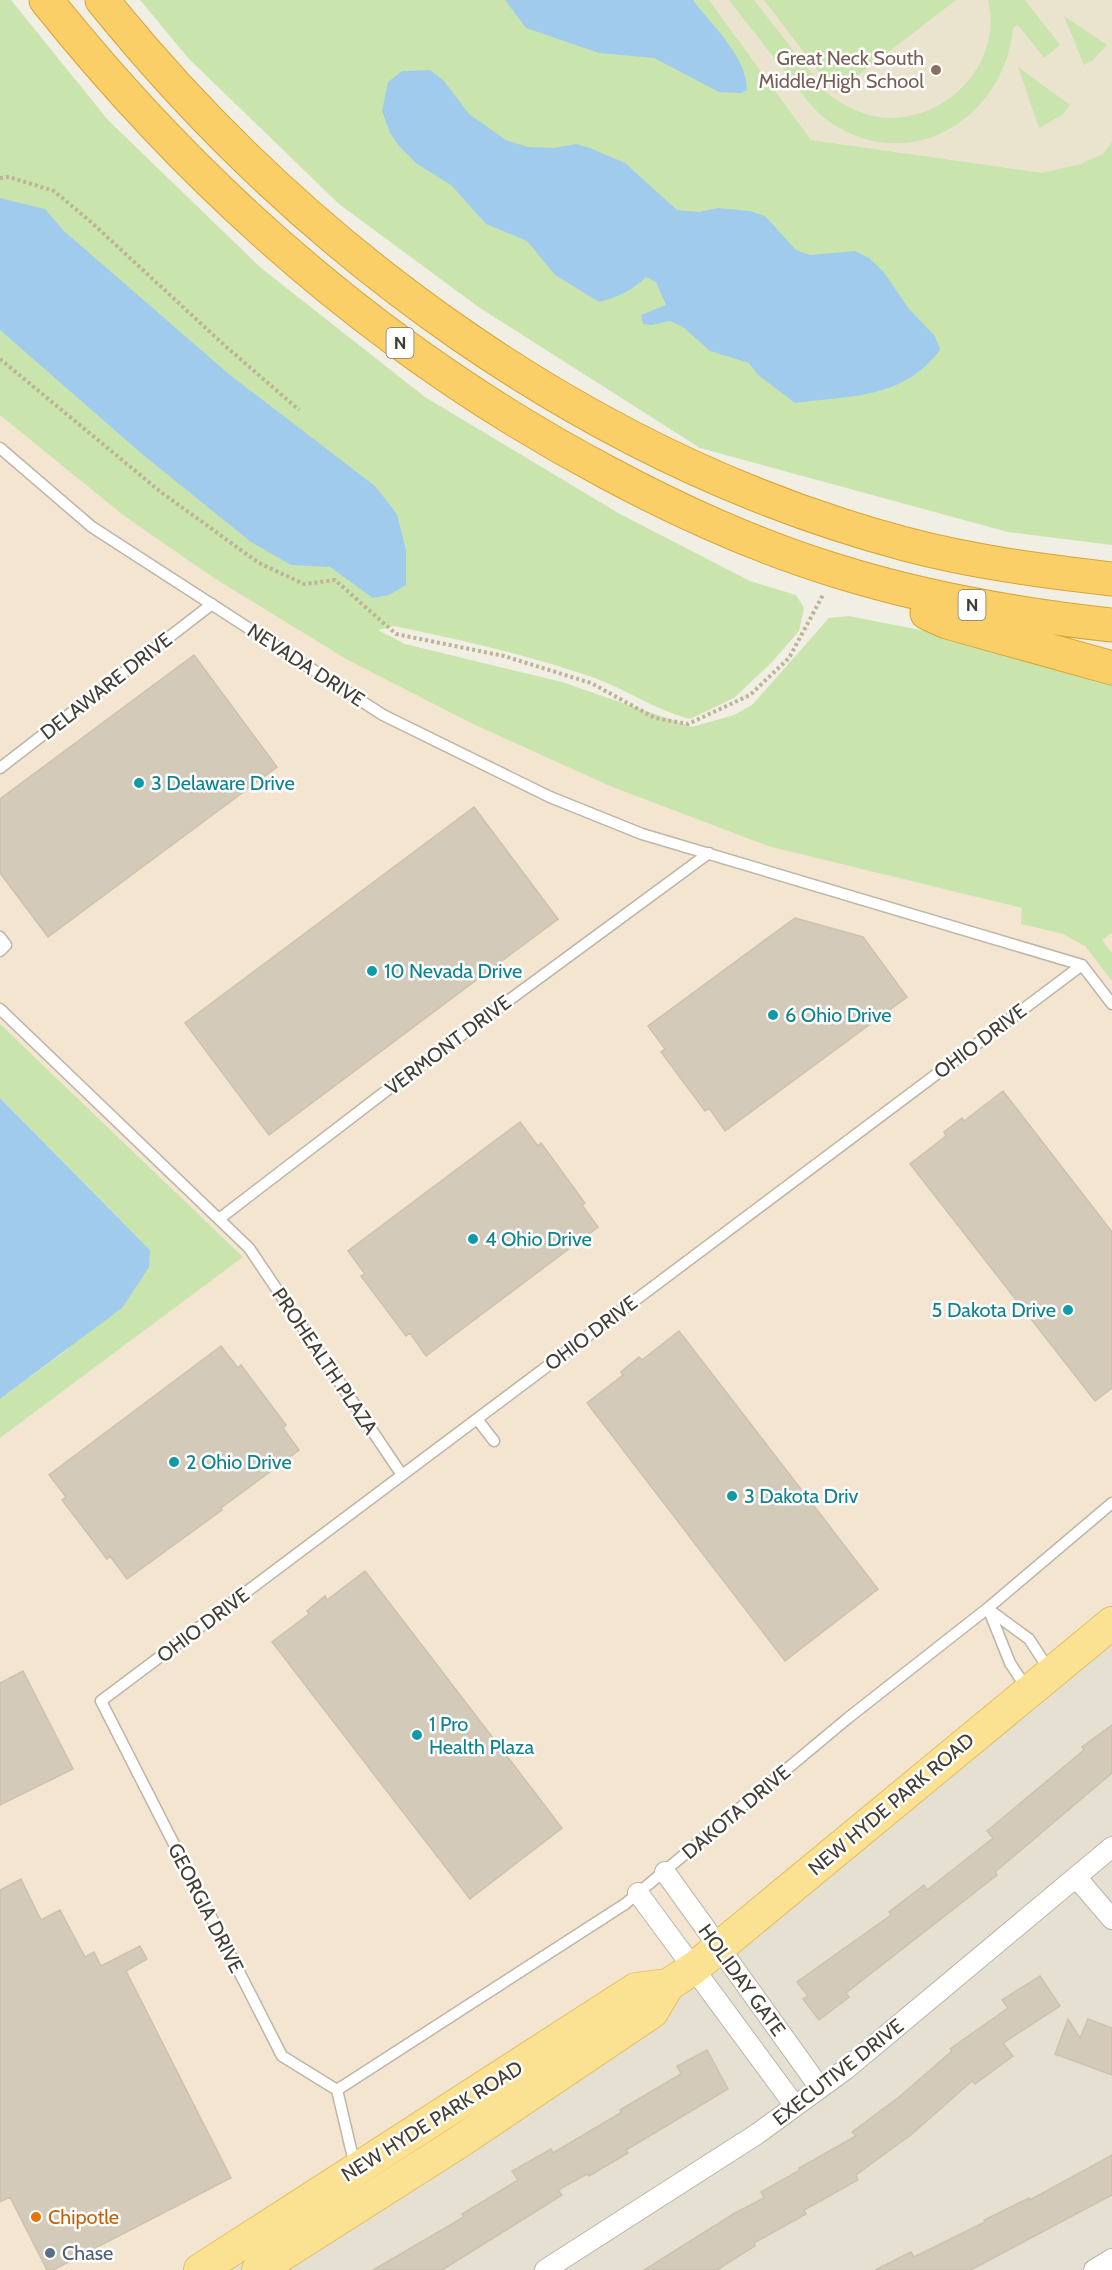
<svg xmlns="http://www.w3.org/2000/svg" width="1112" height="2270" font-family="Cabin,sans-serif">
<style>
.residential{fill:#e5e0d2}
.commercial{fill:#f3e5cf}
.education{fill:#eae3ce}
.green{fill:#c9e5ad}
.water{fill:#a1cbed}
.building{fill:#d3caba;stroke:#cdc2ad;stroke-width:1.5}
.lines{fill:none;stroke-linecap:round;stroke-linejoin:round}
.service-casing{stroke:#bcb6a7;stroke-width:13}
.minor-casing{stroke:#bcb6a7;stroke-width:22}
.primary-casing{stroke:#e0c064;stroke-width:34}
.motorway-casing{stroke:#d8a437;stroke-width:35}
.path{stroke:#beb298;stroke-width:4;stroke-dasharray:3 3;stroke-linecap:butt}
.service{stroke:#fff;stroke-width:10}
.minor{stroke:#fff;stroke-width:20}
.primary{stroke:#fbe293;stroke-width:32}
.motorway{stroke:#facf67;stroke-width:33}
.education-dot{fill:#8d6e63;stroke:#fff;stroke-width:2}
.culture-dot{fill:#0f9aa8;stroke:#fff;stroke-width:2}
.food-dot{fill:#e8710a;stroke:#fff;stroke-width:2}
.service-dot{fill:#5c6f8a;stroke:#fff;stroke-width:2}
.labels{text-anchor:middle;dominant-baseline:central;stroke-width:5;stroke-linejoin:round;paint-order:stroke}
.shield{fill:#fff;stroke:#7b7871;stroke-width:1.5}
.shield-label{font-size:18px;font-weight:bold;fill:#433e34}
.education-label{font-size:20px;fill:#785e54;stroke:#fff;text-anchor:end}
.street-label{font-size:20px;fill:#433e34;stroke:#fff}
.culture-label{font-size:20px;fill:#0d838f;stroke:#fff;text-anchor:start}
.food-label{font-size:20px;fill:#c56008;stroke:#fff;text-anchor:start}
.service-label{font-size:20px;fill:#4e5e75;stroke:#fff;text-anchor:start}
</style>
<rect width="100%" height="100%" fill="#f1eee4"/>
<path class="residential" d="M1112,1622V2270H224Z"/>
<path class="commercial" d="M0,397L357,629L1112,878V1622L718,1948L448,2131L229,2270H0V1438L243,1257L0,1024Z"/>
<path class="education" d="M709,0H1112V184L811,140Z"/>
<path class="green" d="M0,0H11L108,120L261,268L425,397L620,514L750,581L796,595L804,608L799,631L771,663L734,698L690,719C652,709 625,688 589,676C525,654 460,640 394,626L378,630L405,644L562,682L692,727L734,715L752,705L829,618L849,616L1032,652L1112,676V933L1102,940L1112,953V981L1085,946L1063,934L1021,924L1022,908L768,846L610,786L471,723L348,660L214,578L123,515L0,415Z
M140,0H709L811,140L1042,173L1081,164L1103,154L1112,142V545L1008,532L700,448L477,306L339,204L189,59Z
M729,0H754L826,92C844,107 865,117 889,118C950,119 1003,61 988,0H1025L1060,45L1044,58L1018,25L1013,28C1004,119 910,177 830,122C812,110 801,92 788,75C768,50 748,25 729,0Z
M764,0H956L835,93Z
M1064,16L1107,45L1093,60L1084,65Z
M1018,67L1070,105L1062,115L1039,128Z
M0,1024L243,1257L0,1438V1399L68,1349L150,1250L0,1098Z"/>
<path class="water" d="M505,0H693C712,26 747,56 747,90L741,93L719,92L654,58L599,53L526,28Z
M430,70L444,81L469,114L506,140L528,147L554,148L576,144L590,148L625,163L677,210L699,212L718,208L750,211L765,216L796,250L810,255L855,251L869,258L883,271L909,309L935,336L940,350C902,400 851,395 795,403L758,375L749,363L710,351L683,327L670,321L652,325L643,324L641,315L666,305L656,282L646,277C632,291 618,297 599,302L555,275L527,241L486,224L451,185L417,164L399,146L390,133L382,111L388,82L402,71Z
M0,198L45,209L64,231L230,375L375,486L397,514L406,550V585L389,595L373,598L330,567L291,565L251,542L142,454L0,330Z
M0,1098L150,1250L149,1267L122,1308L0,1399Z"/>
<path class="building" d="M194,655L277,767L48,937L0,873V799Z
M474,807L558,919L269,1135L185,1023Z
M795,918L863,937L907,997L725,1131L709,1108L705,1111L661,1052L665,1049L648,1026Z
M1003,1091L1112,1232V1388L1095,1401L910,1164L946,1136L944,1132L962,1118L964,1121Z
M520,1122L538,1146L541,1143L585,1203L582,1205L598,1227L426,1356L410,1333L406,1336L361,1276L365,1274L348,1251Z
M679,1331L878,1589L785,1661L587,1403L623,1375L621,1372L639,1357L642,1360Z
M221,1346L238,1368L241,1365L286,1425L283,1428L299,1450L221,1508L222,1510L127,1579L110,1556L107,1559L62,1500L66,1497L49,1475Z
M365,1571L562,1828L470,1899L272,1642L309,1614L307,1611L325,1596L327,1600Z
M23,1671L73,1769L0,1805V1683Z
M1112,1725V1773L995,1872L997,1875L846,1993L849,1997L819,2020L803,1999L808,1996L797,1982L891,1915L889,1912L924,1885L927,1890L993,1838L987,1831L1084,1750L1082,1747Z
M21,1879L41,1920L60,1910L85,1957L94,1952L101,1966L140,1946L147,1959L126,1971L231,2178L53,2270H47L10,2197L0,2202V1890Z
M1040,1976L1060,2006L1003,2043L1013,2056L975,2084L972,2081L912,2134L856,2175L858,2180L804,2210L806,2214L754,2243L755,2246L717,2270H644L735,2213L764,2198L761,2192L800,2170L799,2168L856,2136L852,2132L899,2097L952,2051L950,2049L1008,2008L1002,2000Z
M1068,2019L1080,2038L1088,2019L1112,2028V2075L1055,2054Z
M707,2050L728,2089L626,2150L628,2153L589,2176L587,2174L558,2190L562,2195L442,2270H373L464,2217L462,2214L518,2180L512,2171L551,2149L553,2153L622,2112L620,2110L681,2074L677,2066Z
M1112,2155V2195L982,2264L970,2270H875L911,2252L914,2257L985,2222L984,2220L1029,2198L1030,2200Z"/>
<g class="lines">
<g class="service-casing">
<path id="service" d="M0,448L92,527L383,715L550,797L642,834L1082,965
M0,768L212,604
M0,937L6,945L0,951
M1082,965L1112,1004
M0,1009L249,1248L402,1475
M219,1219L399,1081L709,853
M477,1419L494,1441
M988,1608L1010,1663L1027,1689
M988,1609L1029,1639L1050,1671
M337,2090L282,2056L101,1701L1082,965
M337,2090L625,1904L848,1718L988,1608L1112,1503
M337,2090L355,2166"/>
</g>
<g class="minor-casing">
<path id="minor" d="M665,1872L820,2088
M1076,1877L1112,1919
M638,1893L795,2106
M545,2270L757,2134L846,2069L1112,1847
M1094,2270L1112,2259"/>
</g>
<g class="primary-casing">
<path id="primary" d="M200,2270L636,1989L668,1985L694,1968L1112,1623
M258,2270L459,2142L652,2012L668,1985"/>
</g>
<g class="motorway-casing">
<path id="motorway" d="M46,0C201,194 389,357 608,473C681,512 758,547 837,571C927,599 1019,615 1112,625
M102,0C305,252 590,460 905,544C973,562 1042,571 1112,579
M927,613L947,622L1112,668"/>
</g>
<path class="path" d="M0,178L9,177L54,191L91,222L223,344L299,410
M0,359L162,493L259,563L304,584L335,580L396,634L504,656L591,683L655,718L688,724L750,695L789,658L824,593"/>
<use href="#service" class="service"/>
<use href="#minor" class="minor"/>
<use href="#primary" class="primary"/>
<use href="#motorway" class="motorway"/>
</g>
<circle class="education-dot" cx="936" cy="70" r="6"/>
<g class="culture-dot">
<circle cx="139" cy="783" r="6"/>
<circle cx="372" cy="971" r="6"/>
<circle cx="773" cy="1015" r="6"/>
<circle cx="473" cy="1239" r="6"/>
<circle cx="1068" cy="1310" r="6"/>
<circle cx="174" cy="1462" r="6"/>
<circle cx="732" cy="1496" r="6"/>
<circle cx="417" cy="1735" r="6"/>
</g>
<circle class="food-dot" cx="36" cy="2217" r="6"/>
<circle class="service-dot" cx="50" cy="2253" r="6"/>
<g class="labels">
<g class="shield">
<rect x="386.5" y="328" width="27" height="30" rx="4.5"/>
<rect x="958.5" y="590" width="27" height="30" rx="4.5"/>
</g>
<g class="shield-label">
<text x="400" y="343">N</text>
<text x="972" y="605">N</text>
</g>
<g class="education-label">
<text x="924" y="58">Great Neck South<tspan x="924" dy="23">Middle/High School</tspan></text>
</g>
<g class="street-label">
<text transform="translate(306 665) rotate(33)">NEVADA DRIVE</text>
<text transform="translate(106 686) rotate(-38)">DELAWARE DRIVE</text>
<text transform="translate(980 1041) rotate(-37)">OHIO DRIVE</text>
<text transform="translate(448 1045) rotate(-37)">VERMONT DRIVE</text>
<text transform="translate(591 1333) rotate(-37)">OHIO DRIVE</text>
<text transform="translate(325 1361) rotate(56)">PROHEALTH PLAZA</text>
<text transform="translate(203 1625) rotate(-37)">OHIO DRIVE</text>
<text transform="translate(891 1804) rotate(-40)">NEW HYDE PARK ROAD</text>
<text transform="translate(736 1812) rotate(-40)">DAKOTA DRIVE</text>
<text transform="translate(206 1908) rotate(63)">GEORGIA DRIVE</text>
<text transform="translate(742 1980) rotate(54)">HOLIDAY GATE</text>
<text transform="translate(838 2072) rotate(-38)">EXECUTIVE DRIVE</text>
<text transform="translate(432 2121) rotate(-32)">NEW HYDE PARK ROAD</text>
</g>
<g class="culture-label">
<text x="151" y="783">3 Delaware Drive</text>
<text x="384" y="971">10 Nevada Drive</text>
<text x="785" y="1015">6 Ohio Drive</text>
<text x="485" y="1239">4 Ohio Drive</text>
<text x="1056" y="1310" text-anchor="end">5 Dakota Drive</text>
<text x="186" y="1462">2 Ohio Drive</text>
<text x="744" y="1496">3 Dakota Driv</text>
<text x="429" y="1724">1 Pro<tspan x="429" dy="23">Health Plaza</tspan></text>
</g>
<g class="food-label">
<text x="48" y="2217">Chipotle</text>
</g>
<g class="service-label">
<text x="62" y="2253">Chase</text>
</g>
</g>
</svg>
